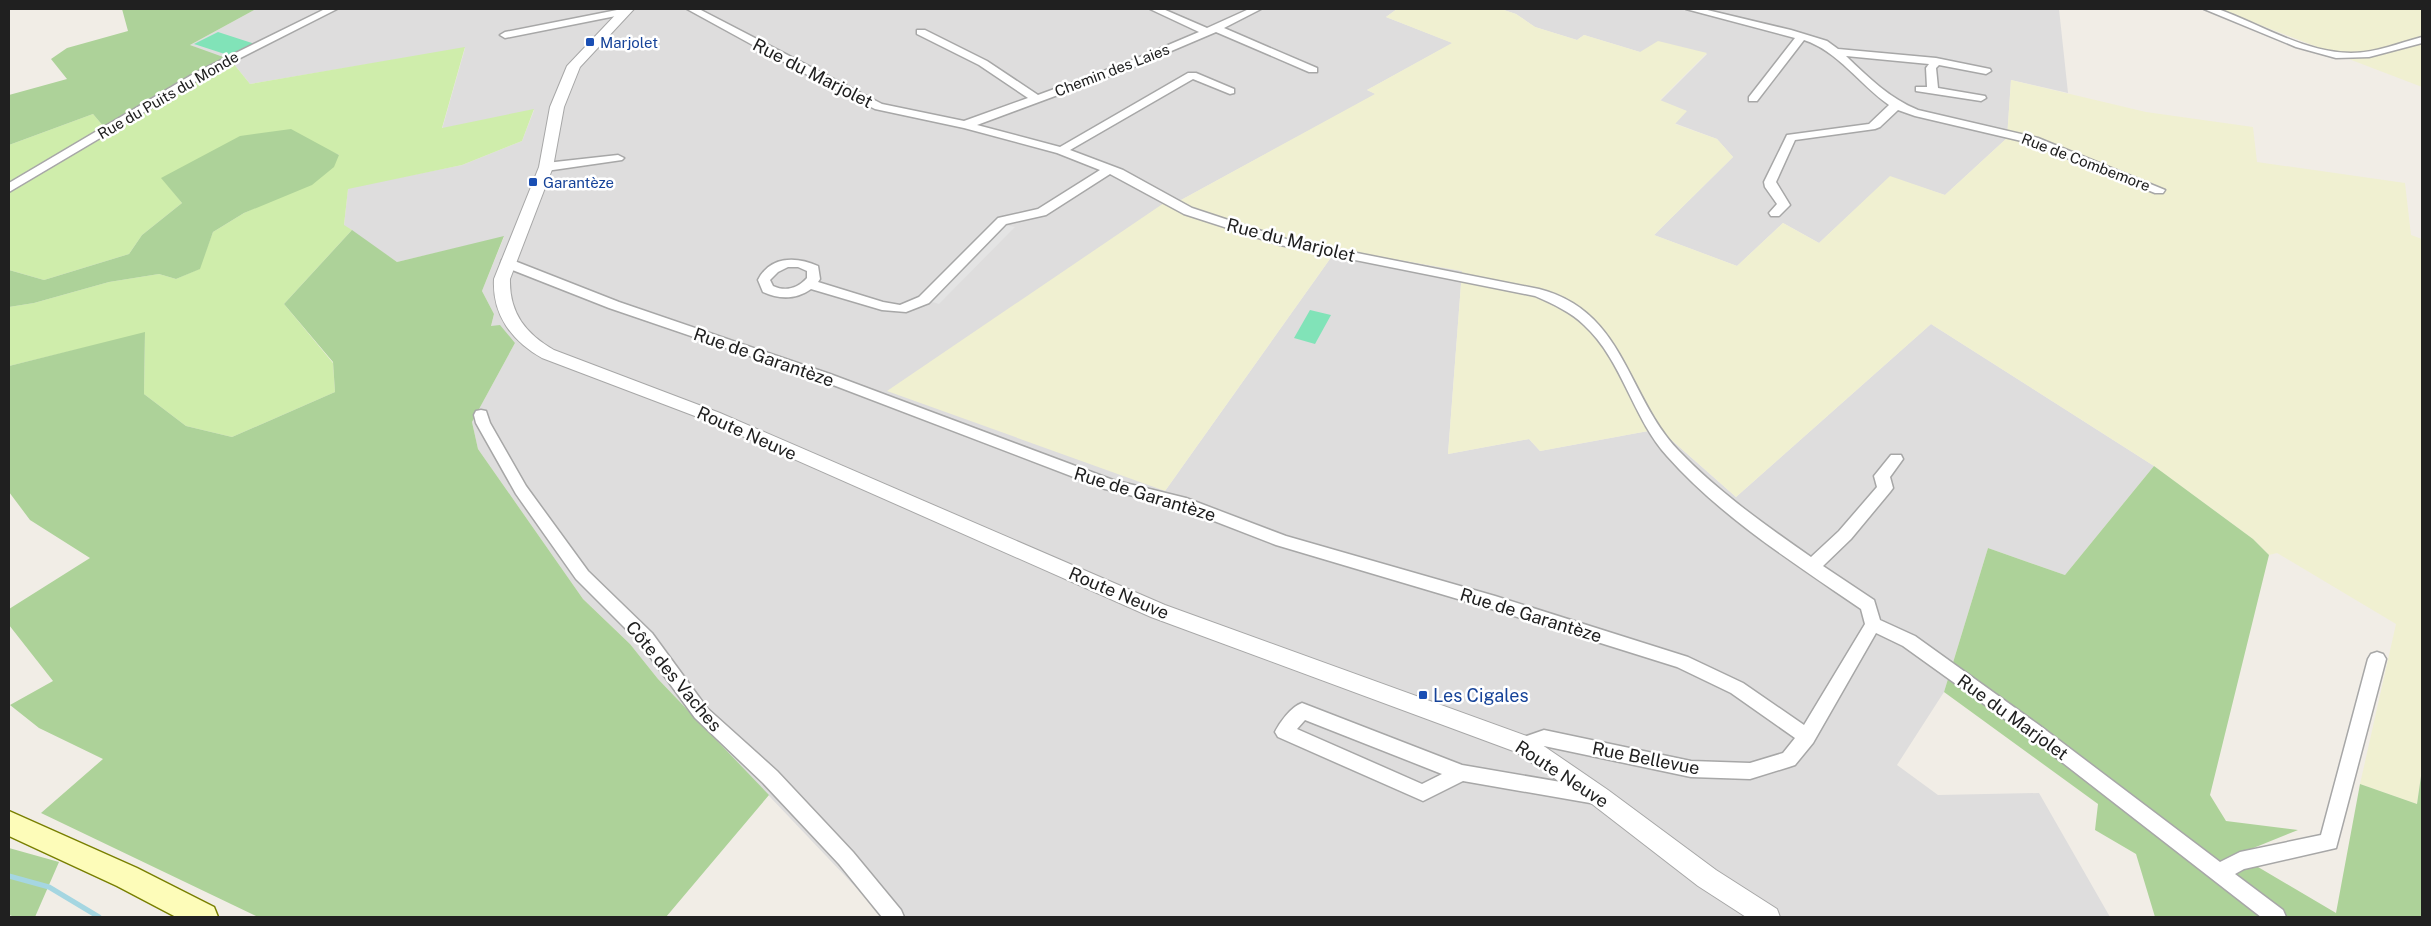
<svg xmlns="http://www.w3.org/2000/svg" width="2431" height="926" font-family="'Public Sans',sans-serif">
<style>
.residential{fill:#dedddd}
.farmland{fill:#f0f0d1}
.grass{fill:#cfedab}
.forest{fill:#add299}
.pitch{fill:#81e3b8}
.parking{fill:#e4e4e4}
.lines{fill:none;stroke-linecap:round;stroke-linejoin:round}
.stream{stroke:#a5d6e1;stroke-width:5}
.minor-casing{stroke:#a7a7a7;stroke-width:3}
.tertiary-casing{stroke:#a7a7a7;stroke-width:2}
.secondary-casing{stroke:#787f00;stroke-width:3}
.minor{fill:#fff;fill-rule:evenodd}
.tertiary{fill:#fff;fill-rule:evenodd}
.secondary{fill:#fdfcb9;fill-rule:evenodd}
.transit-dot{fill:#1a4fb4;stroke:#fff;stroke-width:2}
.labels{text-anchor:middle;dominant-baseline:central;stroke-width:5;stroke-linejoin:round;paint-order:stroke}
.far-transit-label{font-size:15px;fill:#164399;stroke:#fff;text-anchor:start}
.far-street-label{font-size:15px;fill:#202020;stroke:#fff}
.street-label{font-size:18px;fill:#202020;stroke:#fff}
.transit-label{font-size:18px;fill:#164399;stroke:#fff;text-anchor:start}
</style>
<rect width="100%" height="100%" fill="#f1ede6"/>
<path class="residential" d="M256,9H1397L1386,17L1453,43L1367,90L1376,94L1170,206L1165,491L1337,249L1462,271L1448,454L1529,439L1540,451L1659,429L1736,497L1931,324L2154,466L2065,575L1988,548L1944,692L1897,765L1938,795L2039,793L2110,917H884L658,679L630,644L583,599L478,449L472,422L515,343L491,326L494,314L482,291L504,237L397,262L344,226L348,188L462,165L522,141L534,110L442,129L465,48L250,84L233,63L190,45Z
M1501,9H2059L2068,93L2011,80L2007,138L1945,195L1890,177L1819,243L1783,223L1737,266L1654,235L1733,157L1717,139L1674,123L1686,111L1660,101L1707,54L1640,52L1584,35L1577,40L1535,27L1516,14Z"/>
<path class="farmland" d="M1397,9H1501L1516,14L1535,27L1577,40L1584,35L1640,52L1658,41L1707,53L1660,100L1687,111L1675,124L1717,139L1733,157L1654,235L1737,266L1783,223L1819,243L1890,176L1945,195L2007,138L2011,80L2146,112L2253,127L2257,162L2405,183L2411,235L2422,239V769L2417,804L2360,784L2396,624L2277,553L2269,555L2253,539L2154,466L1931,324L1736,497L1659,429L1540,451L1529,439L1448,454L1462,271L1337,249L1165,491L887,391L1164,203L1170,206L1375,94L1367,90L1452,43L1386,17Z
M2217,9H2422V87L2221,10Z"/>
<path class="grass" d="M465,47L442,128L534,109L522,141L462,165L348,189L344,225L352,230L284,304L333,363L335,392L232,437L186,426L144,394L145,333L9,366V307L34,303L109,282L159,274L176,279L199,269L213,232L244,213L274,199L339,155L315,144L162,178L182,203L142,235L129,254L44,280L9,270V193L200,76L229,61L233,63L250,84Z
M93,114L104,127L9,184V145Z"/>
<path class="forest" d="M122,9H256L190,45L226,58L104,127L93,114L9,145V95L67,79L51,59L67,48L128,31Z
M291,129L339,155L334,167L312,185L244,213L213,232L200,269L176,279L159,274L109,282L34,303L9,307V270L44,280L129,254L142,235L182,203L161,178L240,136Z
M352,230L397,262L504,236L482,291L494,314L491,326L500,325L515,343L472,422L478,449L583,599L630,644L658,679L769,795L666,917H258L41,813L103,759L39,728L10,705L53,681L9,625V609L90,558L30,520L9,492V366L145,332L144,394L186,426L232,437L335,392L333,362L284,304Z
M2154,466L2253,539L2269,555L2210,795L2226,821L2298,830L2246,851L2258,867L2336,913L2360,784L2417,804L2422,769V917H2155L2136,854L2095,830L2098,804L1944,692L1988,548L2065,575Z
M9,848L59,862L35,917H15L9,915Z"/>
<path class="pitch" d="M218,32L255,44L231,56L194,44Z
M1310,310L1331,315L1315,344L1294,338Z"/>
<path class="parking" d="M1005,225L1015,227L939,304L929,301Z"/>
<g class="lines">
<path class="stream" d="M9,876L49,887L99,917"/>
<g class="minor-casing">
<path id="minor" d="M325,9H337L203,77L9,192V183L195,73Z
M622,9L631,11L626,14L505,38L500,35L505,32Z
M687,9H699L882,104L964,121L1028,98L979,65L917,34V30H925L987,61L1038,95L1128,62L1199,32L1150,9H1163L1207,28L1249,9H1261L1224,28L1317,68V72H1309L1216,32L1136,66L977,125L1060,147L1188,73H1196L1234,89V93L1230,94L1193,79L1070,150L1123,170L1192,208L1286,239L1539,289C1625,311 1626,395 1678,450C1717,491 1765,525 1811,557L1839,531L1877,487L1874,476L1891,455H1901L1903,459L1890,477L1893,488L1890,492L1851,539L1823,566L1874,600L1880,620L1915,636L2039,725L2220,862L2240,852L2321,835L2368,659L2371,654L2377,652L2383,654L2386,659L2336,848L2244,869L2235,874L2283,910L2286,917H2261L2027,735L1903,646L1876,633L1813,743L1795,765L1789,767L1750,779L1691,777L1544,746L1524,753L1518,751L1515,745L1518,739L1544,730L1691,761L1750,763L1783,753L1795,738L1731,693L1677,667L1495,610L1276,545L1178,507L1105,489L820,380L609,308L502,266L501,263L502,260H512L619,302L830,374L1113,480L1186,498L1286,536L1495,596L1688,657L1743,683L1804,725L1865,624L1861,609C1794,563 1721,517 1667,456C1632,417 1623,361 1584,325C1571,312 1553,304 1535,296L1280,245L1184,214L1110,174L1046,215L1006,224L929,303L906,312L882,310L811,289C797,299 780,300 763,292L758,280C770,256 796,256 818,266L820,279L818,282L883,302L900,305L919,297L998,218L1038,209L1100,170L1057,153L964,128L875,109L824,84ZM788,267H798L807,271V278C798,288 786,292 773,286L770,280L778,272Z
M1686,9H1703L1791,30L1827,41L1838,49L1936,58L1990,69L1991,71L1986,74L1939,65L1936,68L1938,88L1985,96L1986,98L1981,101L1916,91V87H1927L1926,68L1929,64L1846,56C1869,78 1889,98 1918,110L2038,138L2165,190L2163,193H2155L2030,143L1915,116L1898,110L1880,127L1875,129L1795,140L1776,182L1790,205L1779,216H1771L1769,213L1777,204L1765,187L1764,182L1787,135L1869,124L1889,105C1860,85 1838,51 1804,40L1757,101H1749V97L1795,38Z
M2204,9H2218C2260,24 2305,53 2351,53C2376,53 2399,43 2422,37V43L2369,57L2336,58L2296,47Z
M618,155L624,158L622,160L546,171L540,167L546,163Z
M481,410L486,411L490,423L526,486L588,571L652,633L707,708L777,771L853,852L901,910L904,917H882L839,864L763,783L695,718L640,643L576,579L516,494L476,423L474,415L476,411Z
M1302,703L1462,765L1596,788L1603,790L1605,796L1603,802L1596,804L1463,781L1423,801L1278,737L1275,732C1280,722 1291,707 1302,703ZM1305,720L1442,774L1422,784L1297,729Z"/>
</g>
<g class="tertiary-casing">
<path id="tertiary" d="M621,9H634L580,67L564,107L553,167L510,279C509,313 526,334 554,350L720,413L1165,605L1532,738L1608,790L1716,870L1777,909L1780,917H1746L1698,886L1592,804L1516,752L1151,617L708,421L542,358C512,341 492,315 494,279L539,167L550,107L567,66Z"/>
</g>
<g class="secondary-casing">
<path id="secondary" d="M9,811L137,868L214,907L218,917H176L117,886L9,836Z"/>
</g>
<use href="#minor" class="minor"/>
<use href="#tertiary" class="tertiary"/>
<use href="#secondary" class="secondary"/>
</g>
<g class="transit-dot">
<rect x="585" y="37" width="10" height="10" rx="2.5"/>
<rect x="528" y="177" width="10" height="10" rx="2.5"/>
<rect x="1418" y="690" width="10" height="10" rx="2.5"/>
</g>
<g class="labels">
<g class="far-transit-label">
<text x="600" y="42">Marjolet</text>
<text x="543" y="182">Garantèze</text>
</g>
<g class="far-street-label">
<text transform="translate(1112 70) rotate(-21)">Chemin des Laies</text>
<text transform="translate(168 95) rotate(-30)">Rue du Puits du Monde</text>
<text transform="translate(2086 162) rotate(21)">Rue de Combemore</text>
</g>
<g class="street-label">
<text transform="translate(813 73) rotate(27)">Rue du Marjolet</text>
<text transform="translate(1291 240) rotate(14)">Rue du Marjolet</text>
<text transform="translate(764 357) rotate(19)">Rue de Garantèze</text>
<text transform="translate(747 433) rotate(24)">Route Neuve</text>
<text transform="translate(1145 494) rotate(17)">Rue de Garantèze</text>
<text transform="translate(1119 593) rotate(23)">Route Neuve</text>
<text transform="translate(1531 615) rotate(17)">Rue de Garantèze</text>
<text transform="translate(674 676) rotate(50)">Côte des Vaches</text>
<text transform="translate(2013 717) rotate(36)">Rue du Marjolet</text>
<text transform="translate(1646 758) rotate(11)">Rue Bellevue</text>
<text transform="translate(1562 774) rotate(33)">Route Neuve</text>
</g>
<g class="transit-label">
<text x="1433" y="695">Les Cigales</text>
</g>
</g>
<rect width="2431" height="926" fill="none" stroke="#202020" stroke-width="20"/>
</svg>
